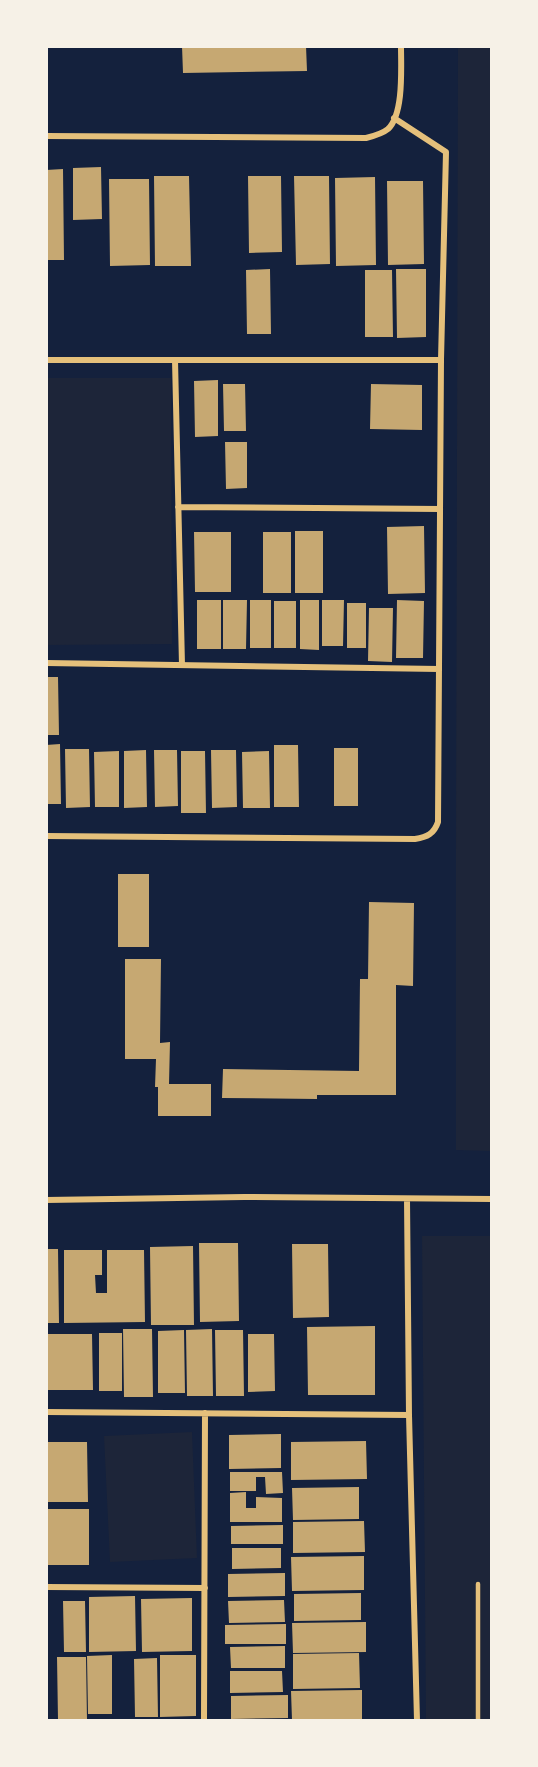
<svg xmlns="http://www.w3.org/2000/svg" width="538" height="1767" font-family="Inter,sans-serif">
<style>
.green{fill:#1d2539}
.building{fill:#c6a872}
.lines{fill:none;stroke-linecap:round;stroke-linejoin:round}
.service{stroke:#e5c07b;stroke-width:4.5}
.minor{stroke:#e5c07b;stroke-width:6}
</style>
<rect width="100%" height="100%" fill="#14213d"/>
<path class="green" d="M491,46L492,1151H491L456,1150V851L458,47Z
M47,378H171L172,644L47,645Z
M422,1236H491V1720H426Z
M192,1432L197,1558L110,1562L104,1436Z"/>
<path class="building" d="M182,46H306L307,71L183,73Z
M101,167L102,219L73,220V168Z
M63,169L64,260H46V170Z
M154,176H189L191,266H155Z
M248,176H281L282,252L249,253Z
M294,176H329L330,264L296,265Z
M375,177L376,265L336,266L335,178Z
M109,179H149L150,265L110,266Z
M387,181H423L424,264L388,265Z
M270,269L271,334H247L246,270Z
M396,269H426V337L397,338Z
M365,270H392L393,337H365Z
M218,380V436L195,437L194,381Z
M223,384H245L246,431H224Z
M371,384L422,385V430L370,429Z
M225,442H247V488L226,489Z
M424,526L425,593L388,594L387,527Z
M295,531H323V593H295Z
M194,532H231V592H195Z
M263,532H291V593H263Z
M197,600H221V649H197Z
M223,600H247L246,649H223Z
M250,600H271V648H250Z
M300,600H319V650L300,649Z
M322,600H344L343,646H322Z
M397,600L424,601L423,658H396Z
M274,601H296V648H274Z
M347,603H366V648H347Z
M369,608H393L392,662L368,661Z
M46,677H58L59,735H46Z
M60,744L61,804H46V745Z
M274,745H298L299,807H274Z
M334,748H358V806H334Z
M65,749H89L90,807L66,808Z
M146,750L147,807L124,808V751Z
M154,750H177L178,806L155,807Z
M211,750H236L237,807L212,808Z
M119,751V807H95L94,752Z
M181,751H205L206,813H181Z
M269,751L270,808H243L242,752Z
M118,874H149V947H118Z
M369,902L414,903L413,986L396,985V1095H317V1099L222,1098L223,1069L359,1071L360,979H368Z
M125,959H161L160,1043L170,1042L169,1084H211V1116H158V1087H155L156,1059H125Z
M199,1243H238L239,1321L200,1322Z
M292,1244H328L329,1317L293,1318Z
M193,1246L194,1325H151L150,1247Z
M46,1249H58L59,1323H46Z
M64,1250H102V1275H95L96,1293H107V1250H144L145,1322L64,1323Z
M375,1326V1395H308L307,1327Z
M123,1329H152L153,1397H124Z
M212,1329L213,1396H187L186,1330Z
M184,1330L185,1393H158V1331Z
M215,1330H243L244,1396H216Z
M99,1333H122V1391H99Z
M46,1334H92L93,1390H46Z
M248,1334H274L275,1391L248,1392Z
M281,1434V1468L229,1469V1435Z
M366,1441L367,1479L291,1480V1442Z
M46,1442H87L88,1502H46Z
M230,1472H282L283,1493L266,1494L265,1477H256V1491H230Z
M359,1487V1519L293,1520L292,1488Z
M246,1492V1508H256V1497L282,1498V1522H230V1493Z
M46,1509H89V1565H46Z
M364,1521L365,1552L293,1553V1522Z
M283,1525V1544H231V1526Z
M232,1548H281V1568L232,1569Z
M364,1556V1590L292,1591L291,1557Z
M285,1573V1596L228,1597V1574Z
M361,1593V1620L294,1621V1594Z
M135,1596L136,1651L89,1652V1597Z
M192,1598V1651L142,1652L141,1599Z
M284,1600L285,1622L229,1623L228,1601Z
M63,1601H85L86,1652H64Z
M366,1622V1652L293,1653L292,1623Z
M286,1624V1644H225V1625Z
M285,1646V1668H231L230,1647Z
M359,1653L360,1688L293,1689V1654Z
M112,1655V1714H88L87,1656Z
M160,1655H196V1716L160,1717Z
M57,1657H86L87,1720H58Z
M157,1658L158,1717H135L134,1659Z
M230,1671H282L283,1692L230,1693Z
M362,1690V1720H292L291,1691Z
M288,1695V1718L231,1719V1696Z"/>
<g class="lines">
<path class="service" d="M478,1720V1584"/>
<path class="minor" d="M46,136L366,138C374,136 382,134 388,129C404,114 401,68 401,46
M46,360H441
M175,360L182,665
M178,507L440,509
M46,663L439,669
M46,836L415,839C427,837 434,834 438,822L441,360L446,152L394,118
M407,1199L409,1415L417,1720
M46,1200L244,1197L492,1199
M46,1412L409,1415
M46,1587L205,1588
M204,1720L205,1413"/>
</g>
<rect width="538" height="1767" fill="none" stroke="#f6f1e7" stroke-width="96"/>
</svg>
